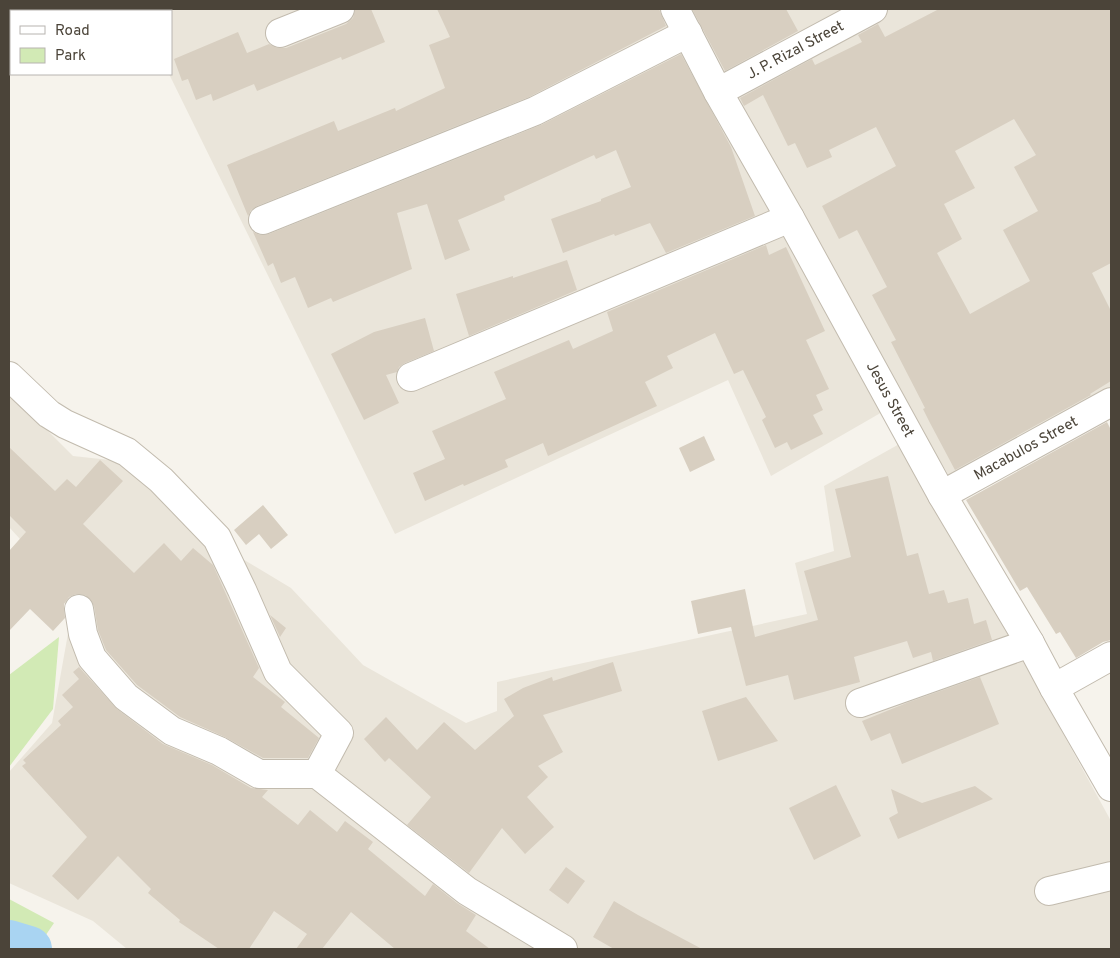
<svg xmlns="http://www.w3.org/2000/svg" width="1120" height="958" font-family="Overpass,sans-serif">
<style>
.residential{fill:#eae5da}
.green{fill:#d2eab5}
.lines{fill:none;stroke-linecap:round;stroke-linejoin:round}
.river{stroke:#a9d4f2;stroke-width:46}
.building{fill:#d8cfc1;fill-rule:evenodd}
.minor-casing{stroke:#c2bbae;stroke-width:30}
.minor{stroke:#fff;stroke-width:28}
.labels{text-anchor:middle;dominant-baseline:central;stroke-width:5;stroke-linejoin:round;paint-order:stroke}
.street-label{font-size:15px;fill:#4b4439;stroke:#fff}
</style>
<rect width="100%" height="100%" fill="#f6f3ec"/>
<path class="residential" d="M39,9H666L884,411L771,476L728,380L395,534L169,74H171V11H40Z
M686,9H858L724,83Z
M888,9H1111V396L954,484L720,93Z
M9,392L73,456L119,461L189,527L291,588L363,665L466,723L497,711V682L807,614L795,563L834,551L824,486L903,442L1111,821V949H127L93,921L9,883V772L52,723L69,628L62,585L9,527Z"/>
<path class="green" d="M59,637L53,709L9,767V675Z
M9,899L54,923L39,945L9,935Z"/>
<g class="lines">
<path class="river" d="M9,943L29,949"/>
</g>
<path class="building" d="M355,9H371L385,42L342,60L341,57L257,91L254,84L213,101L211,94L196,100L188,79L182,81L174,59L238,32L247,53L269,44L277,48H286L346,24L353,18Z
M437,9H659L666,26L529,97L257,206L251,210L248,216L227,165L334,121L338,131L395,108L396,111L445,88L429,45L450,37Z
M692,9H786L798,31L725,71Z
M939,9H1111V263L1092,273L1111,311V381L1090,394L1091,395L955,470L930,423L923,409L925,408L891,342L896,340L872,295L887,287L857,230L839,239L822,206L896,166L876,127L829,150L832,157L807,168L795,143L788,146L763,95L744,106L740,98L812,59L815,65L862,42L858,35L878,24L885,37ZM1014,119L1036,155L1014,167L1038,211L1003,230L1030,281L970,314L937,253L962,239L944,204L975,188L955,151Z
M681,54L731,147L755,216L666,253L650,223L615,236L614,234L563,253L551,219L601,201V199L631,187L616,150L596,159L594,155L504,196L505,200L458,220L470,250L445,260L427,204L397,213L412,269L333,302L331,298L308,308L295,277L281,283L273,263L268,266L253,232L260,235L269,234L541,125Z
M766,245L769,255L786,247L825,331L806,340L829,389L816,395L823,410L813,415L823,434L791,450L787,442L775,448L762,420L766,417L743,370L734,374L715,333L667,356L673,368L645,382L657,406L548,456L543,443L505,460L508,467L464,486L463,484L425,501L413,473L445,459L432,431L506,399L494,372L569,340L573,349L613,331L607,312Z
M567,260L577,290L469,336L456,294L513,276V278Z
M425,318L434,351L405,363L399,367L397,372L386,375L399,403L364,420L331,354L374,332Z
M1107,422L1111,430V640L1103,642L1076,658L1060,632L1056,634L1027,587L1020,591L966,500Z
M704,436L715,460L690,472L679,448Z
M9,447L55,491L67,479L76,487L100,460L123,481L83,524L134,573L164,543L181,561L193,548L213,565L259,668L253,677L285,702L281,707L319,738L308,758H263L225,737L180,717L137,685L106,650L98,630L94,606L91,600L85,595L76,594L69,597L64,604L65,618L53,631L30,609L9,631V551L26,532L9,515Z
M888,476L907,556L918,553L929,594L944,590L948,603L968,598L974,624L986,620L992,640L933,661L931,652L913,658L907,641L854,657L860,682L794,700L788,675L746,686L731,627L698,634L691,601L745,589L755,637L818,620L804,571L851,557L835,489Z
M263,505L288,535L271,549L259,534L246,545L234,530Z
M270,615L286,628L280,637Z
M613,662L622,691L543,715L563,752L538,766L548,777L527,797L554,827L525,854L502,828L469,873L407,825L431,797L389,758L385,762L364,739L386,717L417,750L444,722L475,750L514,716L504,699L523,688L552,677L553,681Z
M79,667L117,709L163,744L212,765L251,788L268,790L262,797L298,825L310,810L337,832L345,821L373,842L368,849L425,896L433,884L457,903L476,915L466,931L490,949H395L351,912L322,949H296L307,934L274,911L249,949H219L179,922L180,920L148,893L151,889L118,856L78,900L52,876L87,837L22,766L26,763L23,760L61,725L58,721L73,707L62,695L79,679L73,672Z
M980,677L999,724L902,764L890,733L871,741L862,721L909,702Z
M746,697L778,741L718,761L702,711Z
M836,785L861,836L814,860L789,808Z
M975,786L993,799L898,839L889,818L898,813L891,789L922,803Z
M566,867L585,881L568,904L549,890Z
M614,901L638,915L702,949H614L593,937Z"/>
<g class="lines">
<g class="minor-casing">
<g id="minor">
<path id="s1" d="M675,9L718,92L790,218L942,495L1030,643L1054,688L1111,787"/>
<path d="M280,33L340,9"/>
<path id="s2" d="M718,92L873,9"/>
<path d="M263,220L535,111L688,33"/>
<path d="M9,376L49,414L65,424L127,452L161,480L217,538L242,590L278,672L339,733L317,774"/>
<path d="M411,377L790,218"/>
<path id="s3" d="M942,495L1111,402"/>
<path d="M79,609L83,634L92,658L126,697L172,731L219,751L259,774H317L467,891L563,949"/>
<path d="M1054,688L1111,656"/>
<path d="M860,703L1030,643"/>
<path d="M1049,891L1111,876"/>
</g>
</g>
<use href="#minor" class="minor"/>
</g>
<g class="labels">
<g class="street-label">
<text stroke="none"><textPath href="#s2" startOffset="88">J. P. Rizal Street</textPath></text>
<text stroke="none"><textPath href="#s1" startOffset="446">Jesus Street</textPath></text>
<text stroke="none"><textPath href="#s3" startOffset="96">Macabulos Street</textPath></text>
</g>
</g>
<rect width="1120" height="958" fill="none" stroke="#4b4439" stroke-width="20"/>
<rect x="10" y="10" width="162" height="65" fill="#ffffff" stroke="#b7b4b0"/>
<rect x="20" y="26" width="25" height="8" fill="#ffffff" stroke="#b7b4b0"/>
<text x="55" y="35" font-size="15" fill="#4b4439">Road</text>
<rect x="20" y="48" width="25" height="15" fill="#d2eab5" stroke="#b7b4b0"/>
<text x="55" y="60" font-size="15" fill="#4b4439">Park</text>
</svg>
